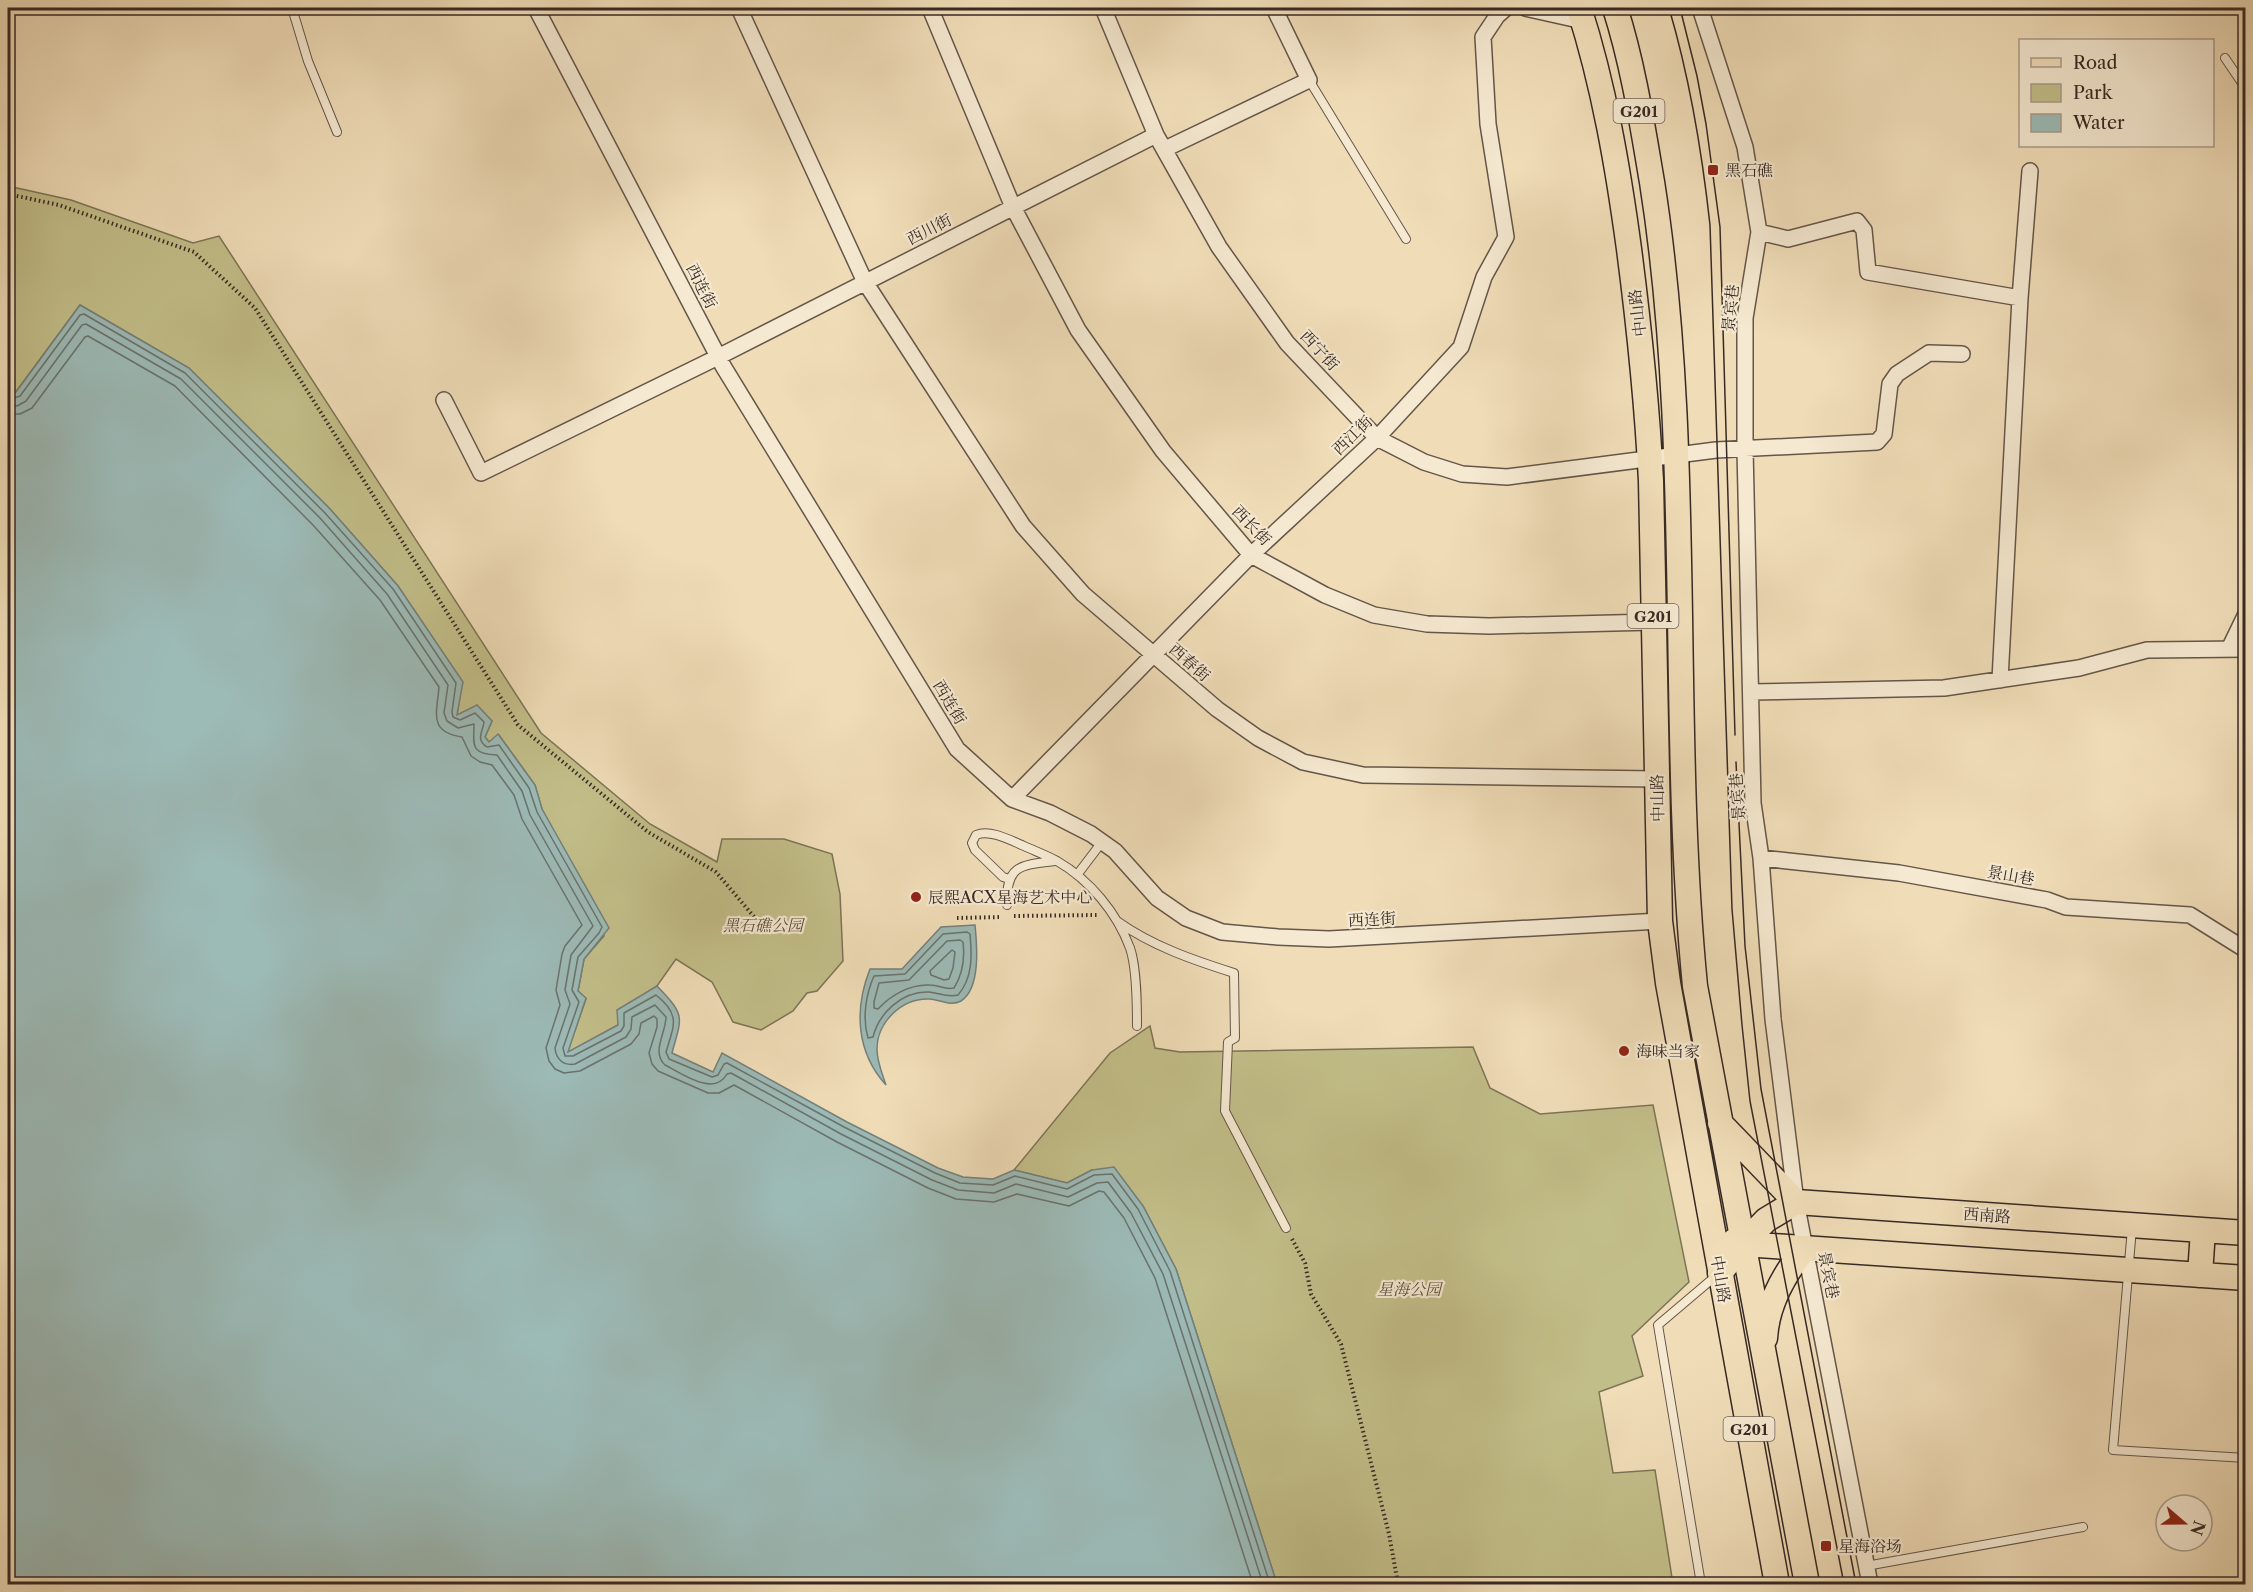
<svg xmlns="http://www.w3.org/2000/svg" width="2253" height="1592" font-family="'Libre Caslon Text','Noto Serif SC',serif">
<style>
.green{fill:#c2be89;stroke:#7c7456;stroke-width:1.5}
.water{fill:#9cbab6;stroke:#74807c;stroke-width:1.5}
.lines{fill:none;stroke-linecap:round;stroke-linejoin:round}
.shore{stroke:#6a726d;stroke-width:1.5}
.service-casing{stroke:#655649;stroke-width:10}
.minor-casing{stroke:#655649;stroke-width:18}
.primary-casing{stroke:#372924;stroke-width:27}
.trunk-casing{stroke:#372924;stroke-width:27}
.path{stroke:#372924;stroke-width:4;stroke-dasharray:1.5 3;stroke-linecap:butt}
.service{stroke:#f5e9d1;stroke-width:8}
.minor{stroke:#f5e9d1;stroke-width:15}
.primary{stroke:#f0ddb8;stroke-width:24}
.trunk{stroke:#f0ddb8;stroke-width:24}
.tram{stroke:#372924;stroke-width:1.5}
.poi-dot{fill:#8f2418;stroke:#f5e9d1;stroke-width:2}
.labels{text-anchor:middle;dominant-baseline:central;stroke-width:4.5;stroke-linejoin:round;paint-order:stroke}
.shield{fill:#f5e9d1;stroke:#706358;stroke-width:1.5}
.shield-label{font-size:15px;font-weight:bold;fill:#372924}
.poi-label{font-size:16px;fill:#372924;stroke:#f5e9d1;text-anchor:start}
.street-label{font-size:16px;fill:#372924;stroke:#f5e9d1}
.park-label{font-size:16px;font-style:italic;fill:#5a4e3d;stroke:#f5e9d1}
</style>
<rect width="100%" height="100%" fill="#f0ddb8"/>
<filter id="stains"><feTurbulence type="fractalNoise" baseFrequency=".00333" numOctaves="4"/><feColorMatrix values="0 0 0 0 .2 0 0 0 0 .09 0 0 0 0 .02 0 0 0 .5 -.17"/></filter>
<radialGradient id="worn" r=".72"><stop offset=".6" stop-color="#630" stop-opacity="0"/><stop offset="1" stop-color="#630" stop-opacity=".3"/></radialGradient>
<path class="green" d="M8,186L71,200L193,243L219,236L541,733L650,824L717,862L722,839H784L832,854L840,894L843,961L817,991L807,993L793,1011L761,1030L733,1022L712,982L676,959L657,986L640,997L618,1025L567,1053L586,999L578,991L584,959L604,936L542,809L535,785L499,735L489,742L485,737L492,721L457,715L462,682L398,586L330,509L189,368L80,305L15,393L8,389Z
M1150,1026L1155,1048L1180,1052L1473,1047L1490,1088L1540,1114L1653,1105L1689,1282L1632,1336L1643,1376L1599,1392L1613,1473L1655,1470L1673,1584H1277L1176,1269L1143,1206L1092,1170L1067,1183L1014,1170L1110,1053Z"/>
<path class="water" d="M80,305L189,368L330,509L398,586L463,682L457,715L477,705L492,721L485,737L489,742L498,734L535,785L542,809L609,928L584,959L578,991L586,998L568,1052L618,1025L617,1010L657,986C686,1016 682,1016 672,1053L713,1072L722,1053L847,1122L938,1168L963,1177L993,1179L1014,1170L1067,1183L1092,1170L1114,1167L1143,1206L1176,1269L1277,1584H8V389L16,392Z
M975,925C977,945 981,988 961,1001C950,1007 939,999 929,999C902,998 877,1022 877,1049C877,1062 882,1073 886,1085C856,1052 854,1009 870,969H902L941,927Z"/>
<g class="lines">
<path class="shore" d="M8,396L14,398L20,396L80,315L84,314L185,373L325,513L393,589L456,683L452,712L453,717L460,720L475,713L484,722C483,732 475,739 487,747L499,745L529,788L537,812L602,927L599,933L578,957L572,990L579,1002L563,1048L565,1056H573L621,1031L624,1026V1013L656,995C681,1015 674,1025 666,1052L669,1059L712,1077L718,1075L724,1064L727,1063L844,1127L935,1173L960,1183L993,1185L1015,1176L1067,1189L1094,1175L1112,1174L1138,1209L1170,1271L1270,1584
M8,404L17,406L26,401L82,325L86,324L181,379L320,518L387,594L448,685L444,713L447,721L458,728L474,724C474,744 469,754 497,755L522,791L530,815L593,926L571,955L565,990L570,1004L555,1048C556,1060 564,1066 575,1064L626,1037L631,1029L632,1017L655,1005L666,1017C666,1033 651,1052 665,1065C683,1074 714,1097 727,1074L731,1073L841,1134L932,1180L958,1190L994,1193L1016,1184L1068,1197L1097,1183L1108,1182L1131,1213L1163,1274L1263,1584
M8,414H20L32,408L85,337L88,336L175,386L313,525L380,600L439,687C437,713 428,732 462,737L471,756L480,762L492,765L514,795L522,819L582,925L565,946L562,954L556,990L560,1005L546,1048L549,1061L555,1069L564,1073L580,1071L631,1044L639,1034L641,1023L654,1016L657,1019V1027L649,1053L652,1064L658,1071L708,1093H719L734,1085L837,1142L928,1188L956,1199L994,1202L1017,1194L1069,1206L1099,1191L1104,1192L1124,1218L1155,1278L1253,1584
M967,932L970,934C972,955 973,978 958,995C947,998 940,993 929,992C902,991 879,1013 873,1037L868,1038C862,1018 866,994 874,976L905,974L943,934Z
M960,940L963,942C965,959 963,974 954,988C945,990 939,985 930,985C910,984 891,995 878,1009L874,1008V1002L879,983L909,980L947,941Z
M952,950L955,952L953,968L949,979L944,980L931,975L930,971Z"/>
<g class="service-casing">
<path id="service" d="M292,8L308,61L337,132
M2225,58L2246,89
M1309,80L1406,239
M1077,875L1102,842
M1009,879L1003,877L975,850L972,843L976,835C990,829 1010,840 1024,846C1035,851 1046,855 1057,861C1090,880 1117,913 1130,948C1137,968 1137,1005 1137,1026
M1007,905C1006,865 1020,865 1055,861
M1117,921C1152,946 1193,960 1234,973L1235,1038L1228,1042L1225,1111L1286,1228
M2132,1228L2113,1450L2246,1458
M1866,1566L2083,1527
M1701,1584L1658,1325L1717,1275"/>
</g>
<g class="minor-casing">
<path id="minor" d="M536,8L723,366L957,749L1012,799L1050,813L1091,834L1115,851L1157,898L1186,918L1222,932L1278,937L1329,939L1660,921
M739,8L865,282L1023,526L1083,594L1217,709L1258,738L1303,762L1363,775L1656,779
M930,8L1013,207L1078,330L1163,451L1251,555L1325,595L1374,615L1427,624L1489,626L1653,622
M1103,8L1156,135L1219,247L1287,343L1377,438L1424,462L1462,474L1507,477L1716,450L1877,442L1884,434L1890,384L1897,374L1929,353L1962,354
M1525,8L1583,21
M1700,8L1745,147L1759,232L1745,318V449L1753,803L1761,858L1773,1019L1796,1202L1870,1584
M1165,149L1309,80L1274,8
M1759,232L1788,239L1857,221L1864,230L1868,272L2020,298
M444,400L481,473L718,357L1156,135
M2229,649L2246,614
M2000,680L2020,298L2030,171
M1751,692L1944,688L2079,668L2147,650L2246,649
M1012,799L1251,555L1377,438L1461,347L1484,277L1506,237L1488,124L1483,37L1497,16L1506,8
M1761,858L1899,873L2047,900L2066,907L2190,915L2246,950"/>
</g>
<g class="primary-casing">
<path id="primary" d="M1734,1241L1743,1244L2246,1278
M1720,1273L1743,1244L1766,1220L1796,1202L2246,1233
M2200,1275L2203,1230"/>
</g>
<g class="trunk-casing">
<path id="trunk" d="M1579,8C1604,86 1618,168 1629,249C1639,326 1647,403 1651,481L1660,921L1668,983L1777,1584
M1615,8C1633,64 1642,123 1652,182C1694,448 1669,719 1695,986L1807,1584
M1720,1123L1796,1202
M1765,1338C1767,1304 1784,1274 1805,1248"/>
</g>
<path class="path" d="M8,194L59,205L194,252L255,308L518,725L648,832L716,872L756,919
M1014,916L1097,915
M957,918L1001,917
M1292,1239L1305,1263L1311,1294L1341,1344L1389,1534L1398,1584"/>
<use href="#service" class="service"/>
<use href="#minor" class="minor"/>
<use href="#primary" class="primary"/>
<use href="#trunk" class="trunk"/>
<path class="tram" d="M1669,8C1690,79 1702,152 1710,225L1732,909L1742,1025L1750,1101L1844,1584
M1680,8L1697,76L1706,124L1720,227L1735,735
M1736,762L1745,946L1761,1089L1856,1584"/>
</g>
<g class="poi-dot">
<rect x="1707" y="164" width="12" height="12" rx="3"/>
<circle cx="916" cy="897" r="6"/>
<circle cx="1624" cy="1051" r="6"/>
<rect x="1820" y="1540" width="12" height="12" rx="3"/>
</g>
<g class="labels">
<g class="shield">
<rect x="1613.5" y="99" width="51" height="24" rx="4.5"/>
<rect x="1627.5" y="604" width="51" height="24" rx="4.5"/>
<rect x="1723.5" y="1417" width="51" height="24" rx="4.5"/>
</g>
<g class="shield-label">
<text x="1639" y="111">G201</text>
<text x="1653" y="616">G201</text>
<text x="1749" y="1429">G201</text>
</g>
<g class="poi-label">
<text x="1725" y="170">黑石礁</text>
<text x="928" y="897">辰熙ACX星海艺术中心</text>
<text x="1636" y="1051">海味当家</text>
<text x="1838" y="1546">星海浴场</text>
</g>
<g class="street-label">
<text transform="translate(929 229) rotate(-27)">西川街</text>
<text transform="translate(702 286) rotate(63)">西连街</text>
<text transform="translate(1730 308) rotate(-84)">景宾巷</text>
<text transform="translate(1637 313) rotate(-97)">中山路</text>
<text transform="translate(1320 350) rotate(47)">西宁街</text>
<text transform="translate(1352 435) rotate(-44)">西江街</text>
<text transform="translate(1252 525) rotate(46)">西长街</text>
<text transform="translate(1190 662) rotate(41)">西春街</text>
<text transform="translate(950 702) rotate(59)">西连街</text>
<text transform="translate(1737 797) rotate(-94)">景宾巷</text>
<text transform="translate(1657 798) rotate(-91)">中山路</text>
<text transform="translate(2011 875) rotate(10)">景山巷</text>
<text transform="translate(1372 919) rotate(-3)">西连街</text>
<text transform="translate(1987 1215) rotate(4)">西南路</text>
<text transform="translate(1829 1275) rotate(79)">景宾巷</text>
<text transform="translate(1721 1279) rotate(80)">中山路</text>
</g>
<g class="park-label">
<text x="763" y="925">黑石礁公园</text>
<text x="1409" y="1289">星海公园</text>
</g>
</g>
<rect width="2253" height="1592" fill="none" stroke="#f0ddb8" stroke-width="30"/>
<rect x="9" y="9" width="2235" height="1574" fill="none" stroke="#372924" stroke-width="3"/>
<rect x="15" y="15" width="2223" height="1562" fill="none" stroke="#372924" stroke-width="1.5"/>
<rect x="2019" y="39" width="195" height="108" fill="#f5e9d1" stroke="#a99c8c" stroke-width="1.5"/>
<rect x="2031" y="58" width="30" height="9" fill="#f0ddb8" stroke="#a99c8c" stroke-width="1.5"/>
<text x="2073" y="69" font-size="18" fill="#372924">Road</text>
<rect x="2031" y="84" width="30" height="18" fill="#c2be89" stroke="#a99c8c" stroke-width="1.5"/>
<text x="2073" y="99" font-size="18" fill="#372924">Park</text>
<rect x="2031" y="114" width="30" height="18" fill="#9cbab6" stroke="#a99c8c" stroke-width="1.5"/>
<text x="2073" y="129" font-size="18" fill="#372924">Water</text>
<g transform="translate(2184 1523) rotate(110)"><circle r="28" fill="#f5e9d1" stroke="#a99c8c" stroke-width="1.5"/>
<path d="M0-4.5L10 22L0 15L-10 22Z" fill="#8f2418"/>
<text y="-9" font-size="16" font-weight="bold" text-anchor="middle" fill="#372924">N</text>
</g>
<rect width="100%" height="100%" filter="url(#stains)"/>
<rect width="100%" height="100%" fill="url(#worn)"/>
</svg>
